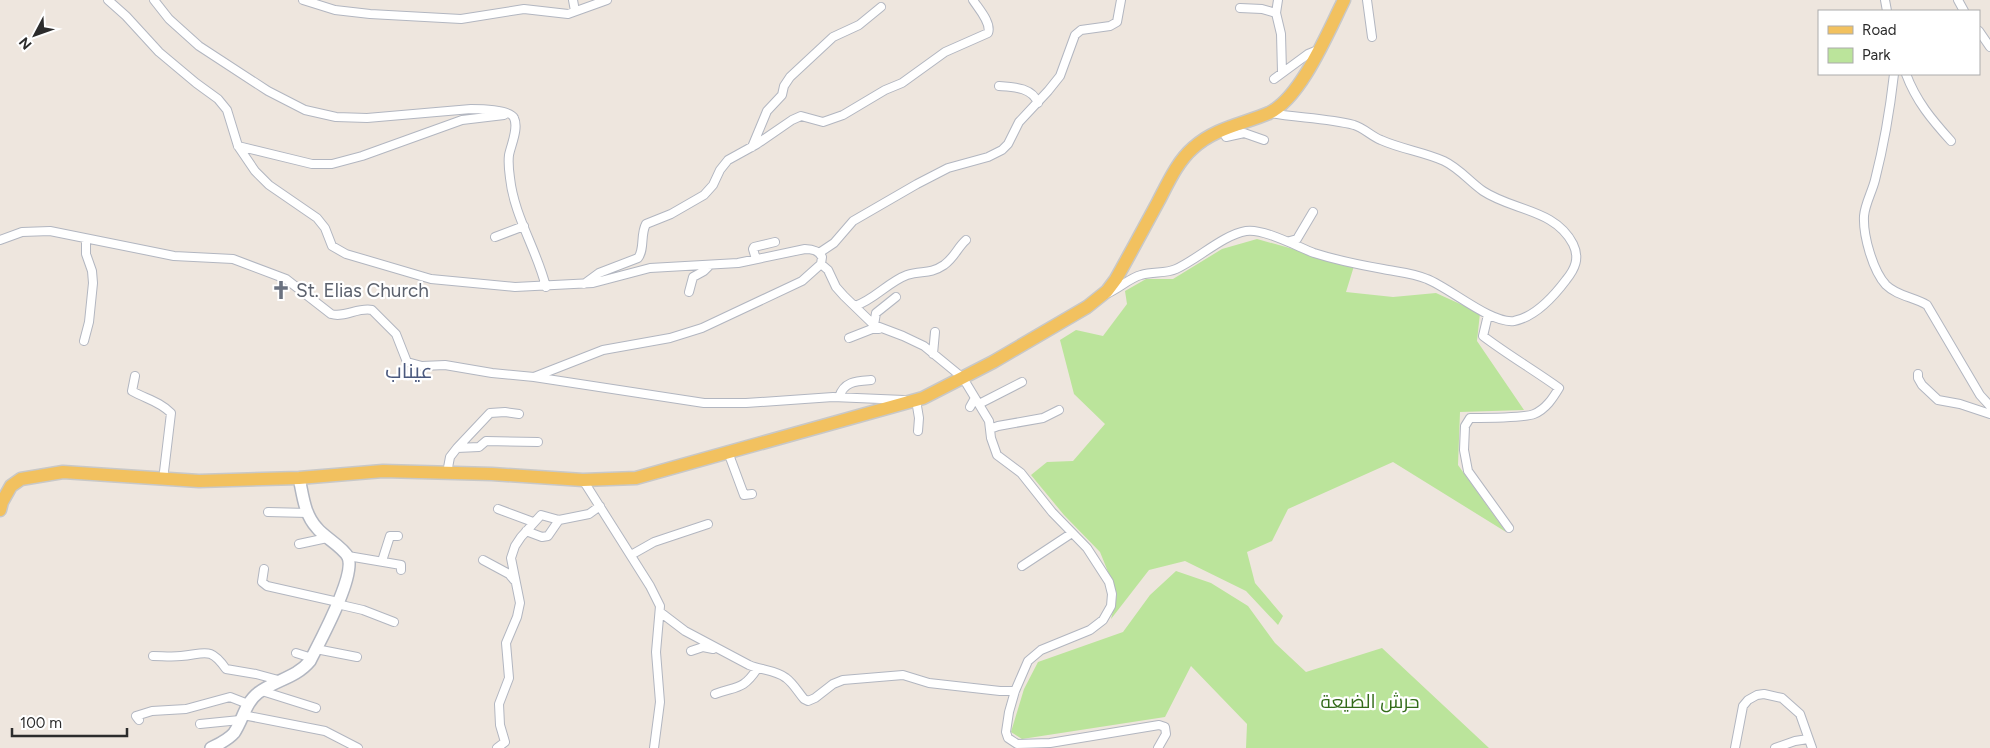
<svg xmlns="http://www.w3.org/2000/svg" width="1990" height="748" font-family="Figtree,Cairo,sans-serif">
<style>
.green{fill:#bbe49b}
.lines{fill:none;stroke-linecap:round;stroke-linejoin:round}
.street-casing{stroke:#b2b6c0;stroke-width:10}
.secondary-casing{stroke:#b2b6c0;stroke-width:14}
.primary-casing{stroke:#c8c8c8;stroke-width:15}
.street{stroke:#fff;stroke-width:8}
.secondary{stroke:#fff;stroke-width:11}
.primary{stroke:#f2c15f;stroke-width:12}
.labels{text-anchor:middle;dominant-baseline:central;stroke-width:4.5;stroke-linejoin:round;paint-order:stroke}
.worship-label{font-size:19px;fill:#5b616d;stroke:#fff;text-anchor:start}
.park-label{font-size:19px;fill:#336b1a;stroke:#fff}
.quarter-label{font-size:21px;fill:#4b597e;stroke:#fff}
</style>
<rect width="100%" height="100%" fill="#eee6de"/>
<path class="green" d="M1257,239L1354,266L1346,292L1393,297L1436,293L1480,313L1477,341L1524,410L1460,412L1458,465L1506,532L1393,462L1288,509L1272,541L1247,552L1255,583L1283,616L1278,625L1246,591L1185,561L1149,570L1111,619L1117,594L1100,552L1064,515L1031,475L1047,462L1073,461L1105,424L1074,394L1060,340L1076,330L1103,336L1127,304L1125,291L1146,279H1173L1222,249Z
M1176,571L1211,583L1248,606L1275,643L1306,672L1382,648L1489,748H1246L1247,724L1191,666L1165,717L1022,739L1011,732L1024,689L1038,662L1123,632L1150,595Z"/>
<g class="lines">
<g class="street-casing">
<path id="street" d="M108,0L126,16L159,52L196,83L218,99L227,110L238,146L255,171L269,185L317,218L325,228L332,246L346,254L431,279L515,287L593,283L650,268L738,263L805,249C812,249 818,250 822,257L821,264L802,281L702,328L670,338L603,350L534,377L704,403H746L833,397L904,400
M154,0L169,19L199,46L268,91L305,110L336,117L367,118L471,109C480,109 510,109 514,118C519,128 511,145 509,155C508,163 509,171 510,178C514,216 537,250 546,287
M303,0L335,10L370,14L461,19L524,9L568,14L607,0
M573,0L575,11
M1367,0L1372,37
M1885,0L1887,11
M1958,0L1964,11
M1240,8L1262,9L1276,13L1281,34L1282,72
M1276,13L1278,0
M1979,31L1990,47
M1894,74C1890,109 1884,145 1875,180C1872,192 1865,204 1864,216C1863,236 1873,271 1886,285C1897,296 1914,297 1927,305L1980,395L1990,406
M1906,74C1916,101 1932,120 1951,141
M1274,79L1308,54L1318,50
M999,86C1013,87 1032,87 1038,103
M1222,129L1226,137L1244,133L1264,140
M238,146L312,164H332L362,156L462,120L504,115
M752,147L767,111L782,95L784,86L790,77L833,37L859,25L881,7
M495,237L524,226
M0,240L22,232L50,231L174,256L233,259L286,279L331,314C345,318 358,307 372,310L396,334L407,362L422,366L445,365L492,373L534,377
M1290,241L1297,239L1313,212
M819,253L834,243L853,221L917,184L948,168L988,157L1002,150L1008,144L1019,122L1048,91L1060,76L1075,35L1081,30L1110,26L1117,22L1121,0
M756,259L753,249L754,247L775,242
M821,264L828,270L836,287L844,296L874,325L903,336L924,346L963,378L989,421L991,438L997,455L1021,473L1052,512L1087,548L1109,582L1112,594L1111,606L1103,620L1090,630L1041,650L1028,661L1015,691L1009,712L1006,732L1008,738L1017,744L1050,743L1159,725L1165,727L1166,734L1158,748
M584,284L599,273L638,258C645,249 640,235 646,224L671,214L704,195L713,185L720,170L728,160L757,144L792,120L801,116L823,122L843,115L885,90L902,83L945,52L988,33C992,23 978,8 973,0
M689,292L693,277L704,271L709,266
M1106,294C1119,289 1129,278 1141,275C1153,271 1165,274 1176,269C1198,259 1223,235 1246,231C1263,228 1298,247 1314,253C1336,260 1360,265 1383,269C1398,272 1413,273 1427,279C1450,288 1491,324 1514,321C1535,317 1554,296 1566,280C1575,269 1580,258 1573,244C1555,209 1513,211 1483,191C1470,182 1459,168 1444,161C1424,152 1401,149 1381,140C1371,136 1364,128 1354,125C1326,118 1297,118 1270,113
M855,306C874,300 888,282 907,275C922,270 929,275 944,265C955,257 957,248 966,240
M1488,315L1483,336C1508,355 1534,370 1559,388C1553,398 1546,409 1534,414C1524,418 1483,418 1470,418L1465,426L1464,450L1468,471L1509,528
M874,325L876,313L896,297
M849,338L872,329H879
M84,341L89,322L93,283L92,271L86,254V239
M933,354L935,332
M1918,374V378L1922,385L1938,400L1960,404L1990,414
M135,376L132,391C146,399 159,401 171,413L163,480
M839,397C844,381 857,381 871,380
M916,400L919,418L918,431
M979,404L1022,382
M970,407L975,398
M990,429L998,426L1043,418L1059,410
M457,448L490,413L505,412L519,414
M728,452L744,495L752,494
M447,473L450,457L457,448L479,447L486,441L538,442
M583,480L650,586L660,606L656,652L660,702L654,748
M498,509L533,522
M268,512L308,513
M526,531L542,537L548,536L559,520
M299,544L327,538
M631,555L654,542L708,524
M348,556L401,565V570
M483,560L509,574L514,580
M382,561L390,536H398
M1022,566L1072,533
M264,569L262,582L267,586L338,602
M337,604L363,610L394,622
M660,612L685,631L749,665C760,670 776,670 786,678C793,683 798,692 804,699L808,701L815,698L833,684L843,680L903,675L929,683L1000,691H1015
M316,649L357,657
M691,651L703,647L713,649
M296,653L312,658
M153,656C162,656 172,657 181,656C205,654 210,646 226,669L256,674L282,681
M262,691L316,708
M715,694C737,686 743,690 757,669
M243,715L325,731L358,748
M139,720L136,716L152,711L186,709L230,697L248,704
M200,724L240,720
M497,748L505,742L500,725L499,704L509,678L506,643L517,617L520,603L511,558L515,546L521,537L541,515L559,520L589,514L600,506
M1735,748L1743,706L1748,700L1757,695L1764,694L1782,698L1800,714L1812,748
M1775,748L1795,741L1808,739"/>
</g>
<g class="secondary-casing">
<path id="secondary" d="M211,748C219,744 228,740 234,733C243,720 245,703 258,693C275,680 296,678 310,661C320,641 356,576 348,557C343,547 324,537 317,528C304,514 303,495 299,478"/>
</g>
<g class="primary-casing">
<path id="primary" d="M0,510L2,502L11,486L21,479L63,472L199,481L299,478L383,471L492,474L583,480L636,478L923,398L993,362L1087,307L1107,291L1116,279C1130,254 1144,228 1158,202C1168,183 1177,162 1193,148C1215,128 1243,124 1269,113C1301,98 1328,32 1344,0"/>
</g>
<use href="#street" class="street"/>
<use href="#secondary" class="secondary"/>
<use href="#primary" class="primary"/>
</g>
<defs>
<g id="church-bare" transform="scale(1.5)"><path d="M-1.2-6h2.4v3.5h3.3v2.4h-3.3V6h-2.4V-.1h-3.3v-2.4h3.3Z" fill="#6b7280" stroke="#fff" stroke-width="2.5" paint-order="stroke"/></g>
</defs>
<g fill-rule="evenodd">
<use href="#church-bare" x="281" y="290"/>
</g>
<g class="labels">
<g class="worship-label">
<text x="296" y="290">St. Elias Church</text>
</g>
<g class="park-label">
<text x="1370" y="701">حرش الضيعة</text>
</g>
<g class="quarter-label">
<text x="409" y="370">عيناب</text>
</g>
</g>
<rect x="1818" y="10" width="162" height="65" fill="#ffffff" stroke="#ababab"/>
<rect x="1828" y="26" width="25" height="8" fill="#f2c15f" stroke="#ababab"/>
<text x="1862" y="35" font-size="15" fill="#2c2c2c">Road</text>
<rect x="1828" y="48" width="25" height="15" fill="#bbe49b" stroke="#ababab"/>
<text x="1862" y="60" font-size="15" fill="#2c2c2c">Park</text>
<g transform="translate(35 35) rotate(229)" stroke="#ffffff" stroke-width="4" paint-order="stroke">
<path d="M0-4L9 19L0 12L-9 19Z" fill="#2c2c2c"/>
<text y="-8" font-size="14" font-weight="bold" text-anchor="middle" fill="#2c2c2c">N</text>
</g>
<path d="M12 728v8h115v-8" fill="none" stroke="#2c2c2c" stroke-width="2.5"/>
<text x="20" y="728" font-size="15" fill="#2c2c2c" stroke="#ffffff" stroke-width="4" paint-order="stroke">100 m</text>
</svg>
